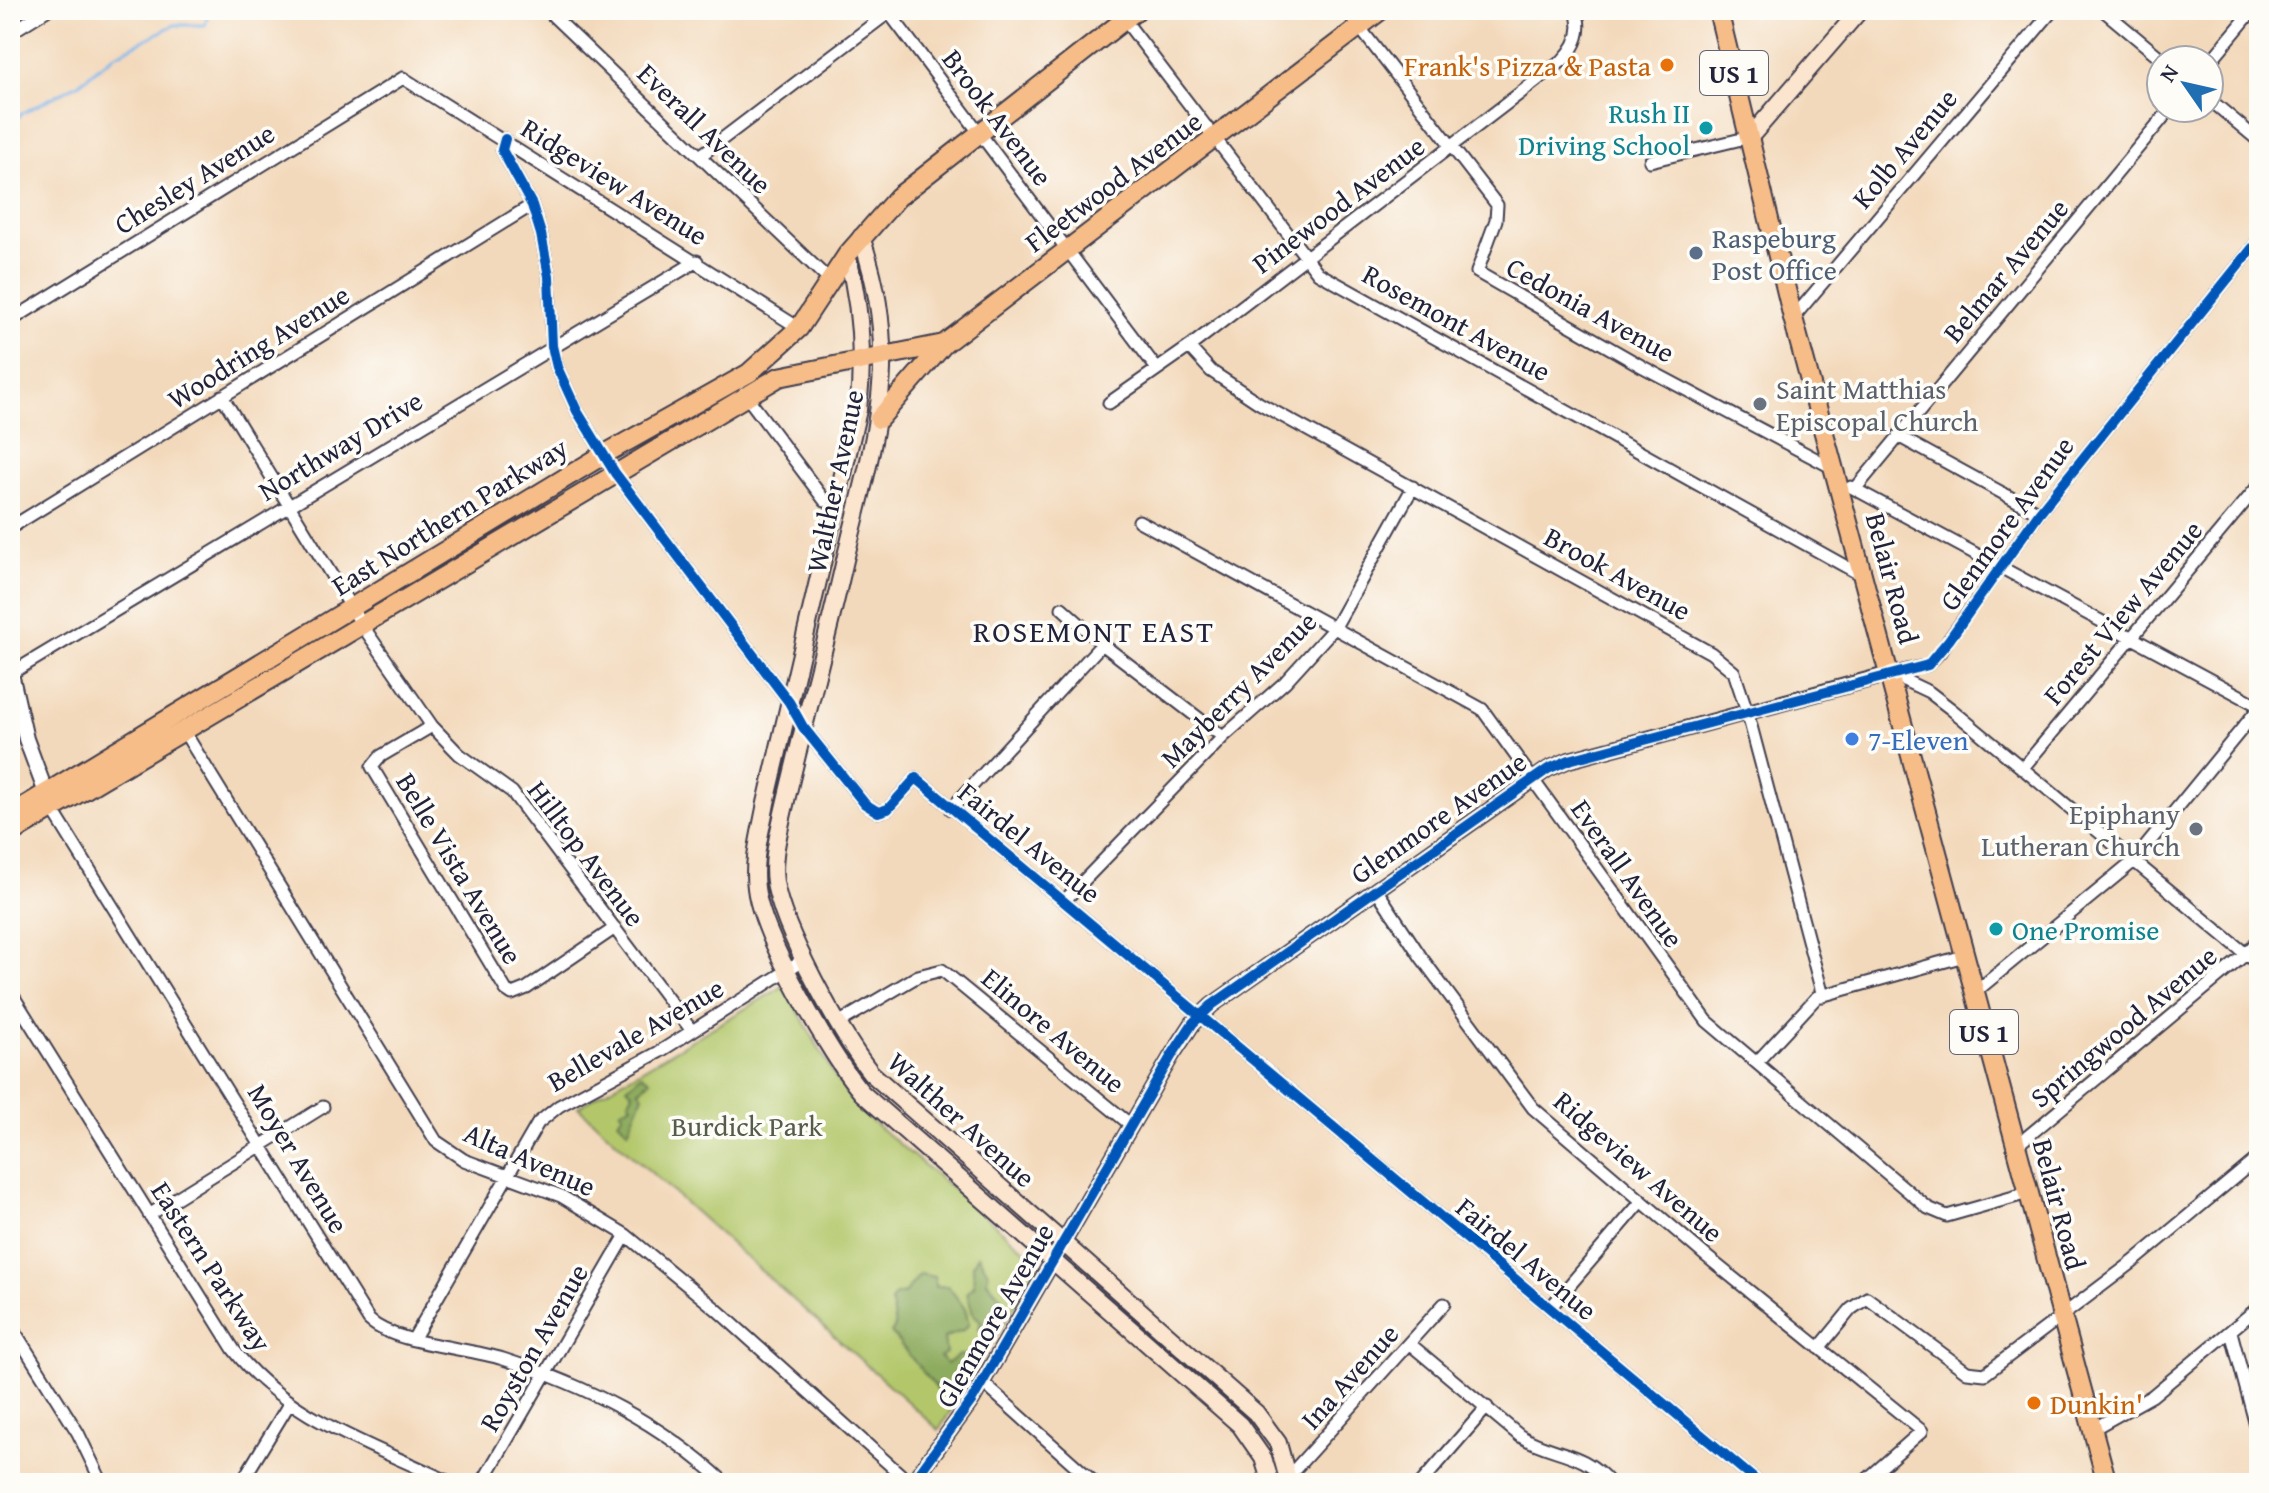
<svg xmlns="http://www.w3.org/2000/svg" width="2269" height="1493" font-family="'Gentium Book Plus',serif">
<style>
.green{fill:#b3c76b;stroke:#6a7453;stroke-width:2}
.forest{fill:#8eac5f;stroke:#58674d;stroke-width:2}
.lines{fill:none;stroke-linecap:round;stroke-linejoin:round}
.stream{stroke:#79b5eb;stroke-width:3}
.minor-casing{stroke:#413d4e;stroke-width:15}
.tertiary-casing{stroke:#413d4e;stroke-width:18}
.secondary-casing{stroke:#413d4e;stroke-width:20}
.primary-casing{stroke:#413d4e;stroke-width:22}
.minor{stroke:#fff;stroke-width:11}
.tertiary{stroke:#fff;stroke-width:14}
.secondary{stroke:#fce5cf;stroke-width:16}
.primary{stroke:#f7bd88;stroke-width:18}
.cycleway-casing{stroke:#fdfcf7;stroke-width:15}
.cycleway{stroke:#0057b8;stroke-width:10}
.food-dot{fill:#e8710a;stroke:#fdfcf7;stroke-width:3}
.culture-dot{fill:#0f9aa8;stroke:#fdfcf7;stroke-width:3}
.service-dot{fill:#5c6f8a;stroke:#fdfcf7;stroke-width:3}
.worship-dot{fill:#6b7280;stroke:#fdfcf7;stroke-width:3}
.shop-dot{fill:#3f7fe0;stroke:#fdfcf7;stroke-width:3}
.labels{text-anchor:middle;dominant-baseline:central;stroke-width:7;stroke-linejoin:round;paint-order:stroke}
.shield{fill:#fdfcf7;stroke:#646373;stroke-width:2}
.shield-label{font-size:26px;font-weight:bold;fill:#22223b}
.food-label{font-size:28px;fill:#c56008;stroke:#fdfcf7;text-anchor:end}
.culture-label{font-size:28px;fill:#0d838f;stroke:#fdfcf7;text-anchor:end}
.street-label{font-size:28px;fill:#22223b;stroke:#fdfcf7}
.service-label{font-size:28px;fill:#4e5e75;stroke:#fdfcf7;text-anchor:start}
.worship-label{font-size:28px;fill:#5b616d;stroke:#fdfcf7;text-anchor:start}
.shop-label{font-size:28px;fill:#366cbe;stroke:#fdfcf7;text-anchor:start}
.park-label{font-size:28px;fill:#555c4c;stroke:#fdfcf7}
.neighbourhood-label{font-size:30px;letter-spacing:2px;fill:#22223b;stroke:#fdfcf7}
</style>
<rect width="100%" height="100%" fill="#fdfcf7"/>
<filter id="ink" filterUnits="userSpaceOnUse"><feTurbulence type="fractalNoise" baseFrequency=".0125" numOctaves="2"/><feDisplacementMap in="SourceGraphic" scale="16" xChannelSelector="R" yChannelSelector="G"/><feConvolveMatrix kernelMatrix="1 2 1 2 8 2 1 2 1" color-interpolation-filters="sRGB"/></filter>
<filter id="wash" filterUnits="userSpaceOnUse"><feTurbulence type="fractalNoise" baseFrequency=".006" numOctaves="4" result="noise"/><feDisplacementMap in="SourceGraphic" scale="32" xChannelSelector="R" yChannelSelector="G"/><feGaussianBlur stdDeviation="1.8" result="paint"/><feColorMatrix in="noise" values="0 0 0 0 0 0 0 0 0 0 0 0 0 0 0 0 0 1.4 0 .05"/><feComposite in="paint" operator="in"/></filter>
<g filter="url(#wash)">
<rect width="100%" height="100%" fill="#f3d9bb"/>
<path class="green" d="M784,986L838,1082L867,1117L1038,1261L1039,1266L939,1430L578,1107Z"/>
<path class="forest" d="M642,1074L650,1080L639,1090L643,1095L628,1131L618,1121L623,1114L620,1111L632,1104L629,1101L633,1093L627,1087Z
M978,1255L988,1272L987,1281L1001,1297L997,1328L989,1344L979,1330L981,1321L973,1314L967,1293L974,1286L973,1265Z
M920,1274L935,1277V1287L948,1286L965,1309L969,1324L964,1330L944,1338L946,1353L940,1357L947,1364L959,1355L973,1356L979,1364L966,1384L937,1389L891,1333L895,1327L891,1301L896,1295L905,1293Z"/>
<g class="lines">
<path class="stream" d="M10,127L21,114L78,84L115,55L174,25H205L210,10"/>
</g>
</g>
<g filter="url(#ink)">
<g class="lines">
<g class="minor-casing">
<path id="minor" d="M547,10L830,281
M887,10L1157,369
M1117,10L1318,273L1861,575
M1346,10L1497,205L1496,220L1477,272L1643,367L1833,468
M2103,10L2163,60
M10,33L47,10
M2209,63L2253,10
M2209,99L2259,141
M505,139L502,150L532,205L541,234L549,276L552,346L557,367L577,411L615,473L789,702L803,727L865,804L878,812L888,809L916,778L1759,1483
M700,156L892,10
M1650,161L1750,137
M1793,318L2053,10
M10,321L403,78L799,328
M1189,347L1211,371L1259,403L1711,653L1734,672L1747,711L1823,996
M744,393L825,501
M222,396L362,625L432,726L459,754L512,792L692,1031
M1109,403L1189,347L1562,61C1576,47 1584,29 1575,10
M1898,436L2039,513
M1851,487L2259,706
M1856,488L2171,108
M1139,521L1482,709L1707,1021L1928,1208L1947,1216L2028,1193
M10,528L532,205
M1062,608L1102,644L1223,737
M10,674L697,261
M1890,674L1928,665L1940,652L2039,513L2259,240
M1891,674L1929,692L1951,709L2259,965
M432,726L381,756L372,767L506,990L512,994L527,988L615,928
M182,728L436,1141L464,1160L561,1196L626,1235L716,1309L910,1483
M2022,769L2259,485
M52,809L369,1320C396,1345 467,1347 503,1359C587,1386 661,1423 725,1483
M951,809L1102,644
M1376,889L1421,957L1533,1108L1706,1256L1922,1431L1863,1483
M1065,900L1223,737L1285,682L1335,627L1413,487
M10,991L234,1350C286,1419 376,1446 451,1483
M1974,993L2133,862L2259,708
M840,1022L918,976L942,970L1132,1126
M1757,1062L1817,997L1964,956
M2015,1147L2246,954L2259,939
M149,1215L323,1107
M1550,1308L1642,1201
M10,1324L78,1433L102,1483
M2231,1332L2259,1437
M414,1338L538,1123L559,1106L659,1052L749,995L797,964L803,955
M1410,1344L1520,1436C1554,1456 1582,1450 1610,1483
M1819,1348L1851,1309L1867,1298L1967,1372L1985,1374L2133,1262L2259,1157
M982,1382L1095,1483
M2093,1429L2152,1396L2259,1307
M1288,1477L1444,1304
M241,1483L289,1404
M482,1483L626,1235
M1421,1483L1487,1407"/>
</g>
<g class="tertiary-casing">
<path id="tertiary" d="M10,669L26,739L49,801
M912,1483L972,1400L1172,1055L1193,1023L1212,1005L1548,769L1569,760L1890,674"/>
</g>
<g class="secondary-casing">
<path id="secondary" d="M1750,137L1860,10
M861,237C904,359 873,442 845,560C825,648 801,734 781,822C777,841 772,862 775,882C782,929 841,1035 871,1073L1256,1413L1278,1443L1289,1483
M847,255C861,306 864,358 858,410L766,803C761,831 752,860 756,888C761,934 830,1056 862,1093L1240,1425L1263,1458L1271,1483"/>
</g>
<g class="primary-casing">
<path id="primary" d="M1718,10L1793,318L2107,1483
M879,419L944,344
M10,815L603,455L749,373L799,328L847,255L898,197L1137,10
M10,834L779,377L944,344L1381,10"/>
</g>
<use href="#minor" class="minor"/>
<use href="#tertiary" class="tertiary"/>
<use href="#secondary" class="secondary"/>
<use href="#primary" class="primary"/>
<g class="cycleway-casing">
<path id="cycleway" d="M505,139L502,150L532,205L541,234L549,276L552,346L557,367L577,411L615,473L789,702L803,727L865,804L878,812L888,809L916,778L1759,1483
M912,1483L972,1400L1172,1055L1193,1023L1212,1005L1548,769L1569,760L1928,665L1949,640L2039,513L2259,240"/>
</g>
<use href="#cycleway" class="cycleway"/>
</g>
</g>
<g class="food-dot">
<circle cx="1667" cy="65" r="8"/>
<circle cx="2034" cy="1403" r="8"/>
</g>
<g class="culture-dot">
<circle cx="1706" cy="128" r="8"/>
<circle cx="1996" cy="929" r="8"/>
</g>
<circle class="service-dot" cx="1696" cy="253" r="8"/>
<g class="worship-dot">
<circle cx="1760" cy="404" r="8"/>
<circle cx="2196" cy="829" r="8"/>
</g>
<circle class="shop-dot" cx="1852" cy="739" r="8"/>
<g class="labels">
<g class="shield">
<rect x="1700" y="51" width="68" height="44" rx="6"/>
<rect x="1950" y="1010" width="68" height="44" rx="6"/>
</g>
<g class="shield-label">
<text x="1734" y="73">US 1</text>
<text x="1984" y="1032">US 1</text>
</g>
<g class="food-label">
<text x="1651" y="65">Frank's Pizza &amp; Pasta</text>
<text x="2050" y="1403" text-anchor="start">Dunkin'</text>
</g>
<g class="culture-label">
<text x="1690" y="112">Rush II<tspan x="1690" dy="32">Driving School</tspan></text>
<text x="2012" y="929" text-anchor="start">One Promise</text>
</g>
<g class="street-label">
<text transform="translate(998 117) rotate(53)">Brook Avenue</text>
<text transform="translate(705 128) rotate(44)">Everall Avenue</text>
<text transform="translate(1904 148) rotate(-50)">Kolb Avenue</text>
<text transform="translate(194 178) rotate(-32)">Chesley Avenue</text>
<text transform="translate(615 181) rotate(32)">Ridgeview Avenue</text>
<text transform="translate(1113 181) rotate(-37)">Fleetwood Avenue</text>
<text transform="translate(1338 204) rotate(-37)">Pinewood Avenue</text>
<text transform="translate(2005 270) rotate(-50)">Belmar Avenue</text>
<text transform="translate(1591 309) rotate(29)">Cedonia Avenue</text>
<text transform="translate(1457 322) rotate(29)">Rosemont Avenue</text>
<text transform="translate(258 346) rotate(-32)">Woodring Avenue</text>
<text transform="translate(340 445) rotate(-31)">Northway Drive</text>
<text transform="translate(834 481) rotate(-78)">Walther Avenue</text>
<text transform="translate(449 516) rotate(-32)">East Northern Parkway</text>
<text transform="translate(2006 523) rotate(-54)">Glenmore Avenue</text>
<text transform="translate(1618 573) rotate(29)">Brook Avenue</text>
<text transform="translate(1893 578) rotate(75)">Belair Road</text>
<text transform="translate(2122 612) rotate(-50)">Forest View Avenue</text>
<text transform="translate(1238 689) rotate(-45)">Mayberry Avenue</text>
<text transform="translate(1438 817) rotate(-35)">Glenmore Avenue</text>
<text transform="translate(1030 842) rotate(39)">Fairdel Avenue</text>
<text transform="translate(587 853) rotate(53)">Hilltop Avenue</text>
<text transform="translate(460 868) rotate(59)">Belle Vista Avenue</text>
<text transform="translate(1628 873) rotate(55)">Everall Avenue</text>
<text transform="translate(2123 1026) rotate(-40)">Springwood Avenue</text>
<text transform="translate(1054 1030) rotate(40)">Elinore Avenue</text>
<text transform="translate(635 1034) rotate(-30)">Bellevale Avenue</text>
<text transform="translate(962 1119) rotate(42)">Walther Avenue</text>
<text transform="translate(299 1158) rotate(59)">Moyer Avenue</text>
<text transform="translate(530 1159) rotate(24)">Alta Avenue</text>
<text transform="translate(1639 1166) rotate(41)">Ridgeview Avenue</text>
<text transform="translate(2060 1204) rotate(75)">Belair Road</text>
<text transform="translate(1527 1258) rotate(40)">Fairdel Avenue</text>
<text transform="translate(212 1266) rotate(57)">Eastern Parkway</text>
<text transform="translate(994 1315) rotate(-60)">Glenmore Avenue</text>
<text transform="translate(533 1347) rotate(-60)">Royston Avenue</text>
<text transform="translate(1349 1376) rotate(-48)">Ina Avenue</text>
</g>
<g class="service-label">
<text x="1712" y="237">Raspeburg<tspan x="1712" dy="32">Post Office</tspan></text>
</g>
<g class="worship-label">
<text x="1776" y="388">Saint Matthias<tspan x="1776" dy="32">Episcopal Church</tspan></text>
<text x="2180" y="813" text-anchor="end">Epiphany<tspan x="2180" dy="32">Lutheran Church</tspan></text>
</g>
<g class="shop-label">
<text x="1868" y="739">7-Eleven</text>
</g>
<g class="park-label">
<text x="747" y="1125">Burdick Park</text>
</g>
<g class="neighbourhood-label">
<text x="1094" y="631">ROSEMONT EAST</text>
</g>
</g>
<rect width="2269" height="1493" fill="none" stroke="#fdfcf7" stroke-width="40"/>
<g transform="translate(2185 84) rotate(304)"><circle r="38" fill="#fdfcf7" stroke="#a5a5ac" stroke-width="2"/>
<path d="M0-6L14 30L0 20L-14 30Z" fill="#1f6fb2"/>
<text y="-12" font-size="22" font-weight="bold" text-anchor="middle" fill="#22223b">N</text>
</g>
</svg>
